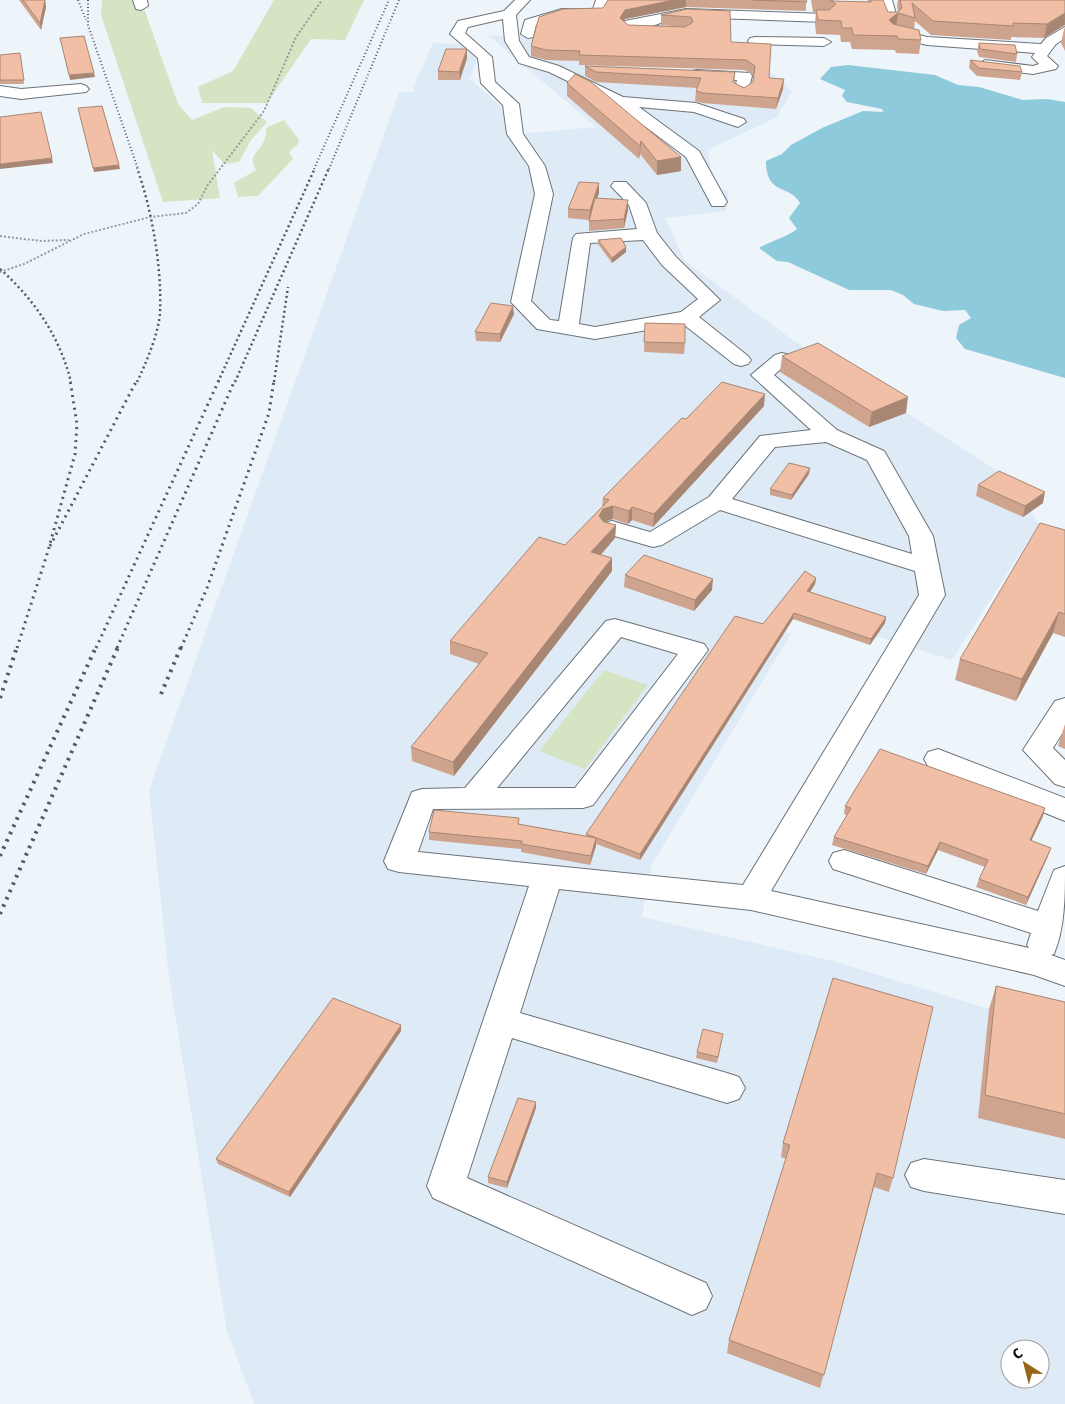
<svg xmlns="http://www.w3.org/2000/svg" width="1065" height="1404" font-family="'Fira Sans',sans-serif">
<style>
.built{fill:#deebf7;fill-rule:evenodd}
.green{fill:#d5e4c2}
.water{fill:#8dcadb}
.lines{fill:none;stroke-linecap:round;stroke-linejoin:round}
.minor-casing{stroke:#6d7379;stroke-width:2}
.path{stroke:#949a9e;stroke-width:2;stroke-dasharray:2 2;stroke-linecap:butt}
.minor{fill:#fff;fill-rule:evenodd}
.rail-far3{stroke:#54595c;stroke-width:2;stroke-dasharray:1 2.5;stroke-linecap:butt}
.rail-far2{stroke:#54595c;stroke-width:2.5;stroke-dasharray:2 3;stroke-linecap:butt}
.rail-far1{stroke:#54595c;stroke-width:3;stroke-dasharray:2 4.5;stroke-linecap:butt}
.rail{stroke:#54595c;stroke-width:4;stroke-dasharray:2.5 5.5;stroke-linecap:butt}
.wall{fill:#cea48e}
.shaded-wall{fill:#a88674}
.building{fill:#f0bfa5;stroke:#a88674}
</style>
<rect width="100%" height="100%" fill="#edf5fb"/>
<path class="built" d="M488,35L620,41L619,67L773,74L792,91L777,117L708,150L710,167L705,171L710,182L729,192L726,211L665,218L685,261L793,340L1004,475L1039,524L952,660L784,607L771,629L791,634L651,866L642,917L833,961L989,1009L1065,1027V1404H254L227,1331L169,978L149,790L399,92H414L413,88L433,43L461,44L478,57L470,79L502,107L506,135L596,127ZM1010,1349H1040V1379H1010Z"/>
<path class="green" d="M102,0H141L178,104L192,120L224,107L251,108L267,122L251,140L239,162L224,164L212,150L220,198L163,202L101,15Z
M274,0H364L345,40L311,39L267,103H202L198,87L233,71Z
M284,120L299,140L298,144L289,152L293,159L258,196L238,197L234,183L256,170C247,155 259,153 264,141C266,137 266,132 266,128Z
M604,670L648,685L585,769L539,751Z"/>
<path class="water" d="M848,65L935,75L958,85L979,87L1023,100L1047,99L1065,102V378L965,349L956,338L959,325L971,318L965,310L943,311L914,304L903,295L891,290H849L788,262L777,261L759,248C772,240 786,238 797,229L789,218L800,203C790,184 766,196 766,161L782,154L791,145L822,128L863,111L883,112L882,109L847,102L842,96L845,90L820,79L831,67Z"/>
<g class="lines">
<g class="minor-casing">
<path id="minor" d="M133,0H147L148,6L141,10L136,9Z
M515,0H530L516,15L519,41L529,57L559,66L623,97L696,103L744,119L746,122L738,127L694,112L639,107L699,151L727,202L724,206H712L686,157L615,104L549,72L519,63L505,41L503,19L468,27L465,33L492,57L495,82L519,104L523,134L545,166L553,194L531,301L550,320L559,321L573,238L576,234L637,229L629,205L611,186L614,182H626L646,203L657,233L676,257L720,300L699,317L748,356L751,360L748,364L741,366L734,364L683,324L595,339L537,329L511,302L535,194L529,166L507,134L503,105L481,83L478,58L450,34L458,21L504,11ZM643,240L662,265L698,299L681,312L595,327L579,324L590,243Z
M596,0H610L603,16L563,17L536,25L533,37L528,38L521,34L525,20L562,9H593Z
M878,0H892L898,21L896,24H886Z
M686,9L826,14L833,18L826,22L686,17L672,19L652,26L665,27L667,30C662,37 626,35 621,29L625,21Z
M1065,27V38L1056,44L1047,56L1058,66L1056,69L1033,74L985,68L978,64L985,60L1033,66L1039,64L1032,57L1035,53L927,45L891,36L889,33L896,29L927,37L1041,44L1046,38Z
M755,37L824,38L831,42L824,46L750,44L748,41L750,38Z
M697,70L750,73L752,76L747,95H737L734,92L737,80L692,77L690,74L692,71Z
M81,84L86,86L89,89L86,92L21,99L0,96V86L21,89Z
M782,353L789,355L792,359L774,375L837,430L884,451L887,456L933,536L945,595L771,891L1029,948L1027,945L1031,933L833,869L829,861L833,853L844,850L1038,911L1054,870L1065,866C1065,897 1065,927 1054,954L1051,955L1065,960V986L1034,975L751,910L559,889L520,1013L727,1073L739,1077L745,1088L739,1099L727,1103L512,1038L467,1178L706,1283L712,1296L706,1309L692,1315L433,1198L427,1186L529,886L399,872L388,869L384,861L412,792L422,789L465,788L606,621L615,619L704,644L708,650L593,805L583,808L433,809L418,852L743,885L919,595L915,571L720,510L662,545L653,547L604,533L600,528L604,523L612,521L650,532L709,497L760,436L811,430L751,375L775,355ZM826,442L867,460L909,536L912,554L732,499L775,447ZM621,637L678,654L575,788H497Z
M1065,698V729L1053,748L1065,760V787L1055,784L1023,750L1055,701Z
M938,749L1065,798V821L928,766L924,759L928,752Z
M924,1159L1065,1180V1214L924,1191L911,1187L905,1175L911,1163Z"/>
</g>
<path class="path" d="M0,236L41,241L69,240
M0,272L24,264L84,234L150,217L186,213L198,204L207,186L264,111L296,37L322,0"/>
<use href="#minor" class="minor"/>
<path class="rail-far3" d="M78,0L86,20
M88,0V25L138,169
M314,169L389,0
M329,169L399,0"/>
<path class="rail-far2" d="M0,269C34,299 60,337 71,382
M137,382C146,363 159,333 160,312C162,268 152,210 137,168
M218,382L315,168
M235,382L329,168
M274,382L288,287"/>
<path class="rail-far1" d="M50,546L137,380
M17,648L48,551L75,454L77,424L70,380
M96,648L219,380
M117,648L235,380
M181,648L207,588L269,413L274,380"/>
<path class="rail" d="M161,694L181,647
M0,698L17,647
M0,856L96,647
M0,914L118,647"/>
</g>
<path class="wall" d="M19,0H45L46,7L41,30Z
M608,0H806V11L686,7L625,19L623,21L628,25L685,27L661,25V15L687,9L731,42L769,78L783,89L776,109L702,103L695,101L696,91L697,88L596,82L585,76V66L735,72L734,83L744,88L753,82L754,76L745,70L579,65V61L546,60L531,56V46L603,8Z
M811,0H832L833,1L867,2L868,0H883L888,12H898L897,6L898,0H1065L1044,38L1011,37V40L931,35L915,21L914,29L921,40L919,54L896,53L895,50L852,49L850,42H841L840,35L816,34L815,23L816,12H813Z
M1065,28V51L1061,43L1064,29Z
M979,43L1017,54L1016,62L979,57L977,51Z
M0,55L21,57L24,84H0Z
M467,58L460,80H438V71Z
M970,60L1022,72L1020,80L977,76L969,68Z
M567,83L681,157V171L657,175L640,154L639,159L567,96Z
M599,183V193L597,199L628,210L624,228L589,231V220L568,218V209Z
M598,240L626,252L612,263L598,244Z
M514,314L500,342L476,341L475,332Z
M645,323L685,343L684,354L644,352Z
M782,356L906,413L869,427L780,372Z
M764,406L653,527L632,520L628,524L613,519L604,521L616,525L615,538L601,555L612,571L454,776L412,761L411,747L479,664L450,654V641L565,545L602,507L603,498L686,419Z
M809,474L791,500L770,495V489Z
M978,485L1043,503L1023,517L976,496Z
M1065,530V637L1053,633L1016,701L955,680L960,659Z
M625,575L712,590L694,611L624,587Z
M816,578L815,584L810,592L886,617L885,623L870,645L793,619L640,860L596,844L590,865L521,852V849L429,840V832L519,818V824L586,836V834L763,624Z
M1065,724V749L1058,746Z
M845,806L1043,816L1031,841L1048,856L1026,905L976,887L979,879L985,867L938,850L926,874L832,845L834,837L847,815L844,814Z
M996,986L1065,1002V1139L978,1118L989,1009Z
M401,1031L290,1197L218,1164L216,1159Z
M722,1040L717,1063L696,1058L697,1052Z
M536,1108L507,1188L488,1183V1177Z
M783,1143L893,1178L889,1192L874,1187L820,1388L727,1353L729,1340L786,1159L781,1157Z"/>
<path class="shaded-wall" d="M45,0L46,7L41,30L40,23Z
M674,0H686V7L625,19L619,28L620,18L625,10Z
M898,13L896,27L887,34L889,20Z
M1065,13V25L1044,38L1047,24Z
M467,49V58L460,80L459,72Z
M94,73L95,77L70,80L69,75Z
M784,79L783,89L776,109L778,98Z
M641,141L640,154L639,159L640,146Z
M681,157V171L657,175V161Z
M52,158L53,163L0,169V164Z
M119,165L120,169L94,172L93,168Z
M599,183V193L589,220L590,210Z
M628,200V210L624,228V219Z
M626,247V252L612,263V258Z
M513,306L514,314L500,342V334Z
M765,394L764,406L653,527L654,514Z
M908,397L906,413L869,427L872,412Z
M810,468L809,474L791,500L792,495Z
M1045,492L1043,503L1023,517L1025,506Z
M613,506V519L603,522L599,516L603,509Z
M632,507V520L628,524L629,511Z
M616,525L615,538L591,565V552Z
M612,558V571L454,776L453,762Z
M816,578L815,584L807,597V591Z
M713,579L712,590L694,611L695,600Z
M1059,612L1053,633L1016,701L1022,679Z
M794,613L793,619L640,860V854Z
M886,617L885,623L870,645L871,639Z
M1045,808L1043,816L1028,848L1030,840Z
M596,838V846L590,865L591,856Z
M940,842L938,850L926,874L928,866Z
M1051,848L1048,856L1026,905L1028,897Z
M401,1025V1031L290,1197L289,1192Z
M536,1102V1108L507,1188V1182Z"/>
<path class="building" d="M23,0H45L40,23Z
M608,0H674L625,10L620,18L628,25L685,27L693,22L691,17L661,15L687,9L730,11L731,42L771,44L769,78L784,79L778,98L703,93L696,91L701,78L596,72L585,66L735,72L733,82L744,88L753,82L755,66L746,60L579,55L580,51L546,50L531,46L539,17L563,9L603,8Z
M753,0H806L807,2Z
M830,0H832L833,1L871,2V0H883L888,12H898L902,8L900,0H1065V13L1047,24L1013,23V26L933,21L912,3L915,18L898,13L889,20L893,24L919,30L921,40L898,39L897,36L853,35L852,28H842L841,21L818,20L816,10H829L836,4Z
M84,36L94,73L69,75L60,38Z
M979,43L1015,45L1017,54L980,49Z
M446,49H467L459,72L438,71Z
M20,53L24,80H0V55Z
M970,60L1020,66L1022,72L979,68Z
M575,74L591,82L681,157L657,161L641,141L640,146L567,83Z
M102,106L119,165L93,168L78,108Z
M41,112L52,158L0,164V117Z
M579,182L599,183L590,210L568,209Z
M595,198L628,200L624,219L589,221Z
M621,238L626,247L612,258L598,240Z
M491,303L513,306L500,334L475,332Z
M645,323L685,324V343L644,342Z
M818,343L908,397L872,412L782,356Z
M722,382L765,394L654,514L632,507L629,511L613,506L603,509L599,516L604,522L616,525L591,552L612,558L453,762L411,747L488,653L450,641L539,537L565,545L609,500L603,498L682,418L686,419Z
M789,463L810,468L792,495L770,489Z
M999,471L1045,492L1025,506L978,485Z
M1040,523L1065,530V614L1059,612L1022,679L960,659Z
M644,555L713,579L695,600L625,575Z
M805,571L816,578L807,591L886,617L871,639L794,613L640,854L586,834L735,616L763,624Z
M880,749L1045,808L1030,840L1051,848L1028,897L979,879L988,860L940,842L928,866L834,837L851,808L845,806Z
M434,810L519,818L518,824L596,838L591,856L521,844L522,841L429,832Z
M833,978L933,1007L893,1178L877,1173L824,1375L729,1340L790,1145L783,1143Z
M996,986L1065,1002V1114L985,1095Z
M333,998L401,1025L289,1192L216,1159Z
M703,1029L723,1034L718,1057L697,1052Z
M518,1098L536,1102L507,1182L488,1177Z"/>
<g transform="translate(1025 1364) rotate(324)"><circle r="24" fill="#ffffff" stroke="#9d9f9f"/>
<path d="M0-4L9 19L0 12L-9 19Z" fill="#976719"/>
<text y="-8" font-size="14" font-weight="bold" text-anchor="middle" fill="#0b0e10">С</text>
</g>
</svg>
